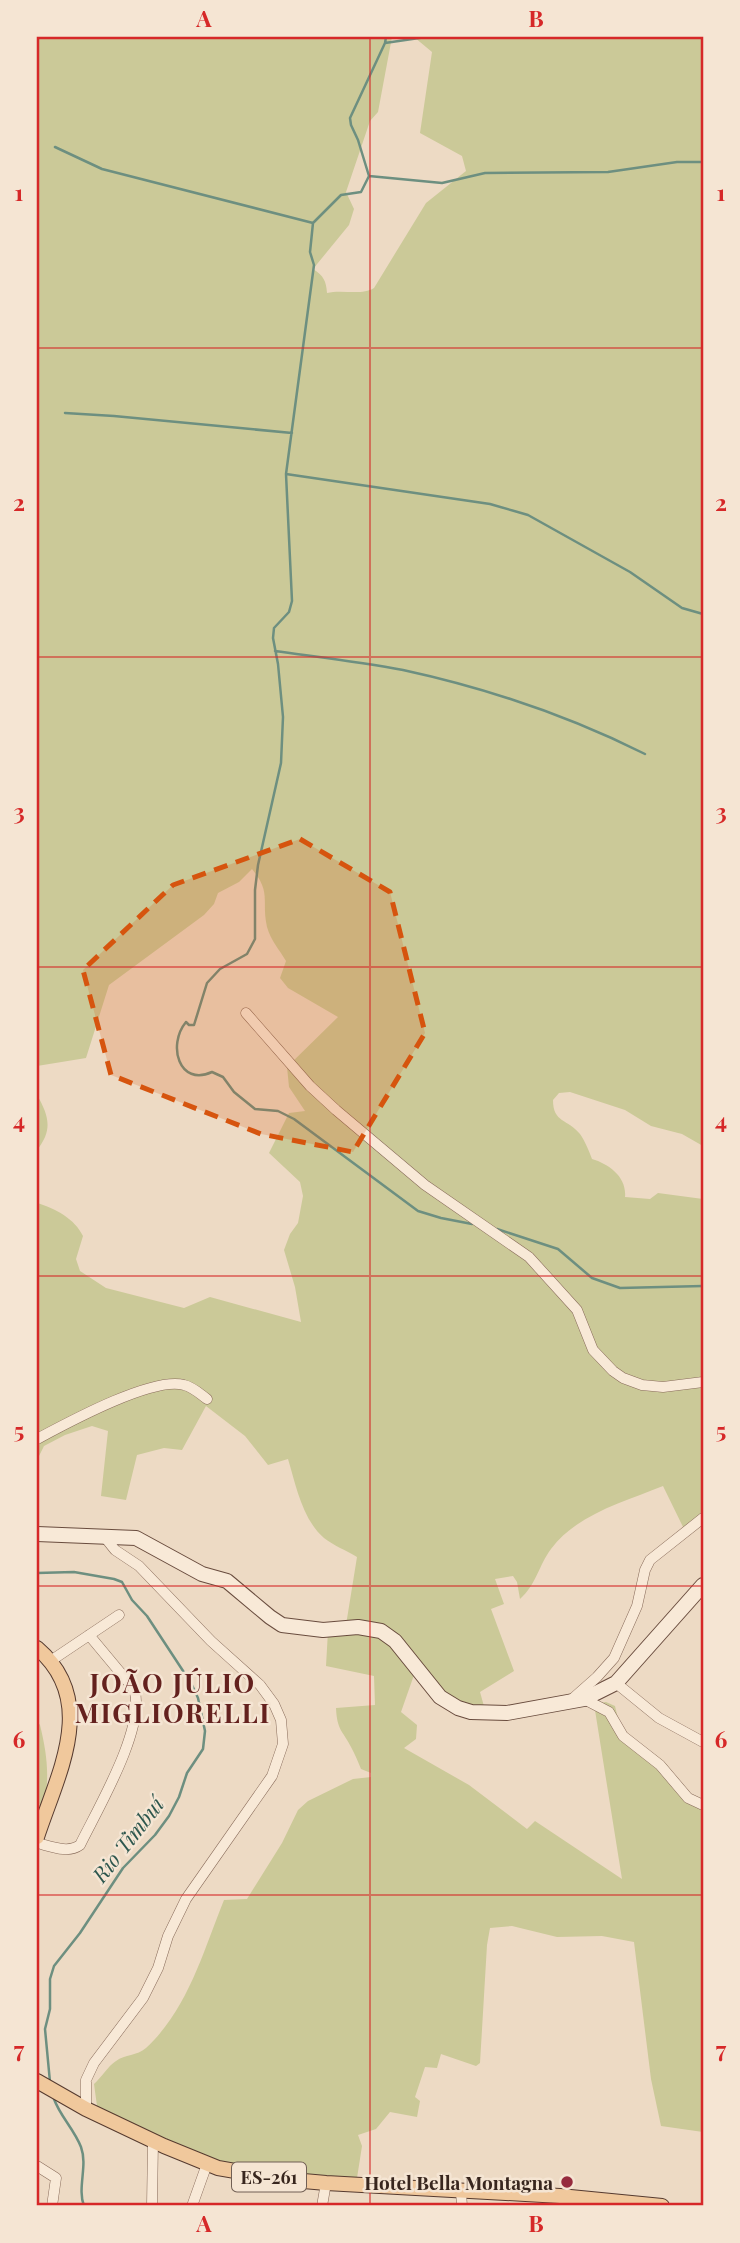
<svg xmlns="http://www.w3.org/2000/svg" width="740" height="2243" font-family="'Playfair Display',serif">
<style>
.green{fill:#cbc998}
.lines{fill:none;stroke-linecap:round;stroke-linejoin:round}
.stream{stroke:#6d8f80;stroke-width:2.5}
.street-casing{stroke:#886b5a;stroke-width:11}
.secondary-casing{stroke:#694c3e;stroke-width:16}
.primary-casing{stroke:#553a2f;stroke-width:16}
.street{stroke:#f8e9d7;stroke-width:10}
.secondary{stroke:#f8e9d7;stroke-width:14}
.primary{stroke:#f0c89c;stroke-width:14}
.marked{fill:#d6540e;fill-opacity:0.2;stroke:#d6540e;stroke-width:5;stroke-dasharray:14 9;stroke-linejoin:round}
.grid{fill:none;stroke:#d62828;stroke-width:2;stroke-opacity:0.55}
.poi-dot{fill:#962b3e;stroke:#f5e5d3;stroke-width:2.5}
.labels{text-anchor:middle;dominant-baseline:central;stroke-width:5;stroke-linejoin:round;paint-order:stroke}
.shield{fill:#f5e5d3;stroke:#715f54;stroke-width:2}
.shield-label{font-size:18px;font-weight:bold;fill:#38261e}
.poi-label{font-size:19px;font-weight:bold;fill:#38261e;stroke:#f5e5d3;text-anchor:end}
.water-label{font-size:21px;font-style:italic;fill:#2e574e;stroke:#f5e5d3}
.district-label{font-size:26px;font-weight:bold;letter-spacing:2px;fill:#64211e;stroke:#f5e5d3}
.neatline{fill:none;stroke:#d62828;stroke-width:2.5}
.grid-label{font-size:23px;text-anchor:middle;font-weight:bold;fill:#d62828}
</style>
<rect width="100%" height="100%" fill="#eddac4"/>
<path class="green" d="M37,37H392L378,112L370,121L346,192L354,209L349,225L313,269C324,276 326,281 327,293C342,289 361,296 374,288L426,203L466,171L462,156L420,133L432,52L414,37H703V1146L682,1134L651,1126L625,1110L570,1092L559,1093L553,1100C553,1123 568,1119 580,1134C585,1141 589,1151 592,1159C609,1164 627,1177 625,1197L650,1199L658,1193L703,1199V1516L685,1531L663,1486C624,1502 577,1514 551,1549C539,1565 536,1585 520,1599L517,1582L513,1576L495,1579L504,1604L491,1609L514,1671L480,1692L487,1717L414,1675L401,1712L417,1725L416,1739L404,1748L469,1785L527,1829L535,1821L622,1879L594,1704L606,1702L615,1706C617,1714 619,1725 625,1732C634,1744 649,1749 661,1759C676,1771 681,1796 703,1801V2132L661,2126L651,2079L634,1942L602,1936L557,1937L512,1926L490,1928L487,1945L480,2063L476,2066L441,2054L437,2068L425,2067L415,2097L420,2101L417,2117L390,2112L376,2129L358,2135L362,2146L357,2178L246,2170L218,2165L147,2133L97,2106L94,2084C101,2078 108,2066 116,2061C125,2054 137,2056 146,2048C188,2009 203,1952 224,1900L247,1899L282,1843L298,1810L308,1801L353,1779L371,1777V1773L361,1769C358,1762 355,1754 351,1747C342,1730 337,1730 336,1708L375,1705L374,1676L326,1666L328,1631L346,1625L357,1557C346,1550 334,1546 324,1538C302,1519 296,1485 288,1459L268,1465L245,1436L206,1406L182,1450L164,1448L137,1455L126,1500L101,1496L108,1431L92,1426L65,1435L44,1446L37,1460V1203C55,1208 75,1219 83,1236L76,1259L80,1271L106,1288L184,1308L210,1297L301,1322L295,1287L284,1250L290,1234L298,1223L303,1196L300,1182L269,1153L289,1113L305,1111L289,1087L287,1067L338,1017L288,988L280,978L286,961C279,949 271,941 267,927C261,901 272,893 252,869L239,882L218,893L214,904L204,915L109,985L86,1058L37,1066Z
M37,1095C49,1116 53,1130 37,1150Z
M37,1721L40,1725C50,1766 50,1790 37,1830Z"/>
<g class="lines">
<path class="stream" d="M386,37L385,43L350,118L351,125L358,140L369,176L361,192L341,195L313,223L310,252L314,265L286,474L292,601L289,612L274,628L273,638L278,664L283,717L281,763L258,865L255,890V939L247,954L220,969L207,983L194,1025H189L186,1022C167,1045 179,1087 212,1072L223,1077L234,1092L255,1109L278,1111L294,1119L418,1211L441,1218L472,1224
M385,43L426,37
M55,147L102,169L313,223
M369,176L442,183L485,173L608,172L677,162H703
M65,413L114,416L292,433
M286,474L490,504L528,515L630,572L682,608L703,614
M275,651C318,657 361,662 403,670C486,688 569,716 645,754
M497,1229L558,1249L592,1278L620,1288L703,1286
M37,1573L74,1572L114,1579L122,1582L132,1600L147,1616L191,1683L198,1698L205,1731L203,1749L187,1773L179,1797L169,1816L155,1835L123,1868L80,1933L54,1966L50,1979V2009L45,2029L50,2082
M54,2099C60,2116 74,2129 81,2147C88,2166 77,2188 84,2206"/>
<g class="street-casing">
<path id="street" d="M246,1013L310,1086L336,1110L425,1185L529,1257L577,1310L593,1350L613,1371L623,1378L642,1385L663,1387L703,1382
M37,1439C67,1423 153,1376 184,1385C193,1387 200,1394 207,1399
M52,1660L119,1615
M616,1683L659,1718L703,1742
M584,1699L609,1712L623,1736L660,1765L688,1798L703,1805
M571,1700L597,1677L614,1658L637,1606L645,1570L650,1560L703,1518
M37,1843C50,1846 68,1854 80,1845C97,1810 147,1726 134,1689L89,1635
M86,2109V2080L94,2063L143,1998L158,1968L168,1936L186,1899L272,1776L283,1744L281,1720L274,1704L260,1685L211,1641L139,1566L115,1550L103,1535
M37,2166L56,2178L52,2206
M461,2192L462,2206
M152,2206L153,2141
M192,2206L207,2164
M322,2206L326,2183"/>
</g>
<g class="secondary-casing">
<path id="secondary" d="M37,1534L136,1538L202,1574L227,1581L270,1617L282,1625L323,1630L358,1627L381,1631L395,1641L440,1697L458,1708L471,1712L507,1713L584,1699L616,1683L703,1585"/>
</g>
<g class="primary-casing">
<path id="primary" d="M37,1648C99,1701 58,1773 37,1837
M37,2081L86,2109L164,2146L218,2168L281,2179L326,2183L560,2196L662,2206"/>
</g>
<use href="#street" class="street"/>
<use href="#secondary" class="secondary"/>
<use href="#primary" class="primary"/>
</g>
<path class="marked" d="M300,839L390,892L425,1033L353,1152L261,1134L111,1075L83,970L173,885Z"/>
<path class="grid" d="M370,37V2206M37,348H703M37,657H703M37,967H703M37,1276H703M37,1586H703M37,1895H703"/>
<circle class="poi-dot" cx="567" cy="2182" r="7"/>
<g class="labels">
<rect class="shield" x="232" y="2162.5" width="74" height="29" rx="5"/>
<g class="shield-label">
<text x="269" y="2177">ES-261</text>
</g>
<g class="poi-label">
<text x="553" y="2182">Hotel Bella Montagna</text>
</g>
<g class="water-label">
<text transform="translate(127 1839) rotate(-52)">Rio Timbuí</text>
</g>
<g class="district-label">
<text x="173" y="1682">JOÃO JÚLIO<tspan x="173" dy="30">MIGLIORELLI</tspan></text>
</g>
</g>
<rect width="740" height="2243" fill="none" stroke="#f5e5d3" stroke-width="77"/>
<rect x="38" y="38" width="664" height="2166" class="neatline"/>
<g class="grid-label">
<text x="204" y="27">A</text>
<text x="536" y="27">B</text>
<text x="19" y="201">1</text>
<text x="721" y="201">1</text>
<text x="19" y="511">2</text>
<text x="721" y="511">2</text>
<text x="19" y="820">3</text>
<text x="721" y="820">3</text>
<text x="19" y="1129">4</text>
<text x="721" y="1129">4</text>
<text x="19" y="1439">5</text>
<text x="721" y="1439">5</text>
<text x="19" y="1748">6</text>
<text x="721" y="1748">6</text>
<text x="19" y="2058">7</text>
<text x="721" y="2058">7</text>
<text x="204" y="2232">A</text>
<text x="536" y="2232">B</text>
</g>
</svg>
